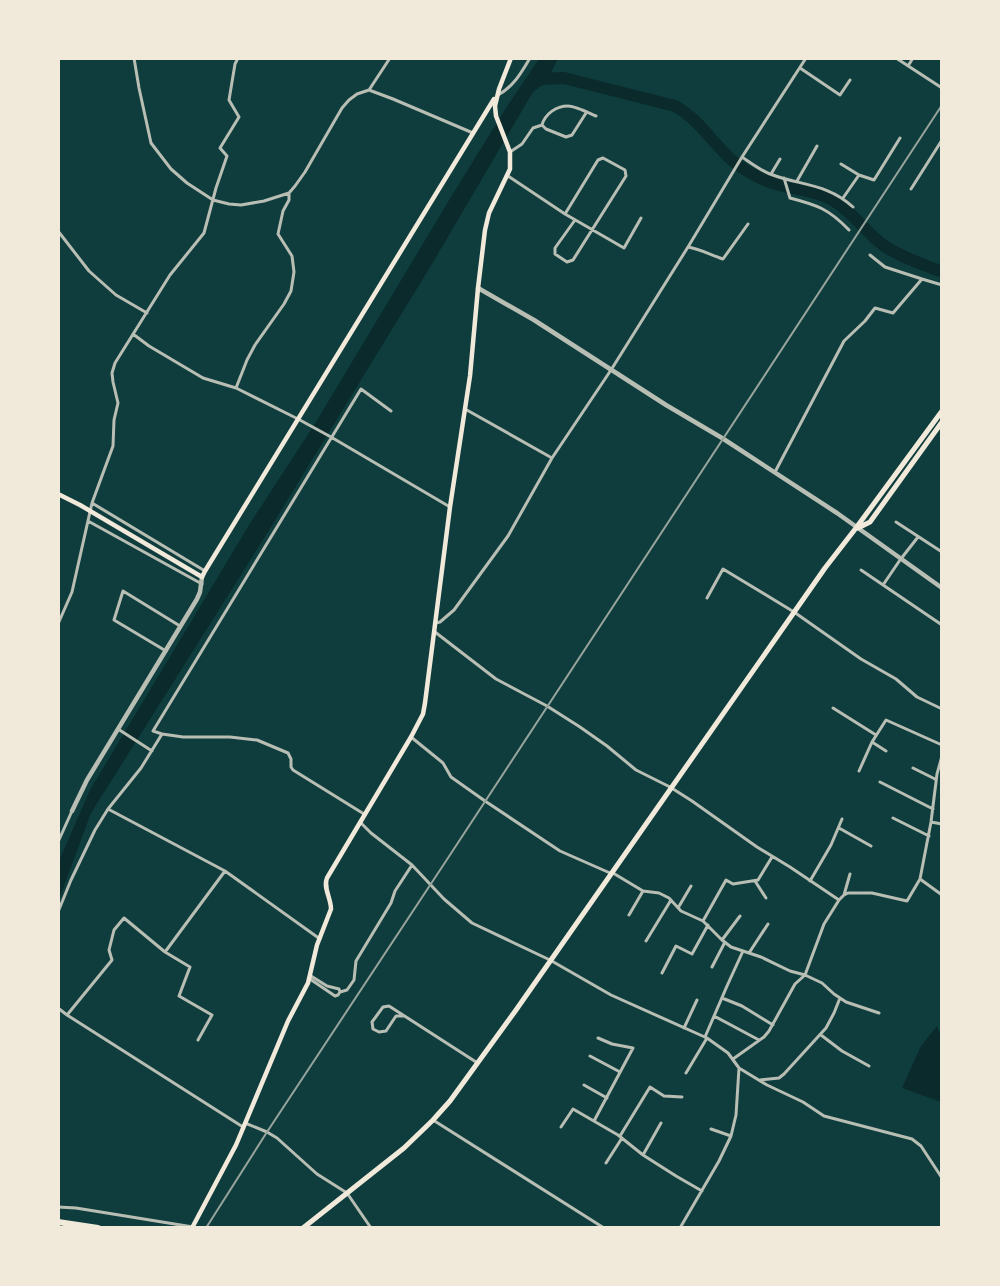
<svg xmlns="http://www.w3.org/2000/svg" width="1000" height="1286" font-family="'PT Sans',sans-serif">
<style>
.water{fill:#0a2a2b}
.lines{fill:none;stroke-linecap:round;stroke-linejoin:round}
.river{stroke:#0a2a2b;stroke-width:12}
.minor{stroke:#b8beb3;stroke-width:3}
.tertiary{stroke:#b8beb3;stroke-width:4.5}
.secondary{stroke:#f1e9da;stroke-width:4.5}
.trunk{stroke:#f1e9da;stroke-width:5}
.motorway{stroke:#f1e9da;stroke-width:6}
.rail{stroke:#97a49c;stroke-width:2}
</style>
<rect width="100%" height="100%" fill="#0f3d3e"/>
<path class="water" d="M539,59H558L551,72L554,81L545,83L533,92L429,269L266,535L91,813L59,899V861L90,790L249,525L316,422L451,197L506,108Z
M937,1026L941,1037V1102L902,1088L921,1046Z"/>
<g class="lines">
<path class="river" d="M539,79L564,78L675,106C699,119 713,144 734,162C747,172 764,181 779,185C794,189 809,190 824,196C849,206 862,229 883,245C900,257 922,264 942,272"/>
<path class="minor" d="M134,58L139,88L151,143L171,169L187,183L213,200L229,204L241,205L264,201L289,193L295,186L305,172L342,108L349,100L357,94L369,90L393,99L473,133
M896,58L942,88
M908,66L913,58
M800,68L840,95L850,80
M369,90L390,58
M498,95C514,86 521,73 530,58
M586,113L572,135L566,137L546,129L542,125C545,114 556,106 568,106C575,106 589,113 596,116
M510,152L522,144L533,128L542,125
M742,157C751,163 760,170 770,174C801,186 827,183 853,207
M841,164L859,175L843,198
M771,174L780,159
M859,175L874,180L900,138
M508,176L565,214L624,248L641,218
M784,178L790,198C817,205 829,209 849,230
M797,181L817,146
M911,189L942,140
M565,214L598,160L603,158L625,170L626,176L573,260L567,262L555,254V248L575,220
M58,231L89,271L116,295L147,313
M688,247C700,249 711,255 723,259L748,224
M870,255L885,267L922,279
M133,334L149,346L203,378L236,388L298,419L331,437L450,507
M236,388L247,360L255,345L284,304L291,291L294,272L292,256L278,234L283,211L289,200V193
M465,409L552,458
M775,472L844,341L865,321L875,308L893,313L922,279L942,285
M92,503L205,571
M88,521L202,584
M896,522L942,552
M861,570L942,625
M883,585L900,560L918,537
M707,598L723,569L794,612L861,659L896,679L917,697L942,709
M436,623L440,622L454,610L508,536L552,458L611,370L688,247L742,157L806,58
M58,624L72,592L92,503L113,446L114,420L118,403L113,382L112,373L115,363L170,275L204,233L216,188L227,156L220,148L239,117L229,100L235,64L238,58
M435,632L496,679L547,706L580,727L607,746L636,770L670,787L692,801L757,847L790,867L839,900
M166,651L114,620L123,591L180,626
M833,708L876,735
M118,729L152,751
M162,734L183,737H230L257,740L288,753L291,759V767L293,770L364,814
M411,737L443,763L451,777L485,801L560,851L610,873
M872,742L886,751
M913,768L935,779
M859,771L872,742L886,720L942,745
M880,782L933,809
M108,809L225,871L320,939
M893,818L929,836
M360,822L371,833L412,865L444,899L472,923L550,960L611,995L707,1038L728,1053L739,1068L767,1085L803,1102L824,1116L912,1139L921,1146L942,1178
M931,822L942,824
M839,828L871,846
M58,842L72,811
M613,873L643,891L659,893L669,898L681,911L703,921L722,940L731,947L761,957L790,971L805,975L822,983L834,994L846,1002L879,1013
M920,879L942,895
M755,881L766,898
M810,881L831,845L842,819
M844,895L850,874
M678,908L691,886
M58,912L71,880L95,830L108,809L141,768L162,734L153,731L361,389L391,411
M629,915L643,891
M703,921L726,880L733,884L758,880L772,857
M722,940L740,916
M646,941L671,900
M165,952L225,871
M749,953L768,924
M712,967L725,942
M662,973L676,946L692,954L708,925
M310,979L335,996L338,995L340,992L339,989L327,986L311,976
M340,992L347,990L354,980L356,961L391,903L395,891L412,865
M722,998L742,1006L773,1025
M58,1008L67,1015L243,1127
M67,1015L112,960L109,950L114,930L124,918L165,952L190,967L179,996L212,1015L198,1040
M403,1016H396L386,1031L379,1032L373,1029L372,1022L383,1007L389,1006L476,1062
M714,1016L759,1040
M684,1028L697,1000
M821,1035L842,1051L869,1066
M705,1037L727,986L743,951
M590,1056L620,1072
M733,1059L764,1037L769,1031L795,984L805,975L824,924L839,900L844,895L848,893H872L907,901L920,879L931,822L937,774L942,756
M686,1073L707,1038
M760,1080L779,1078L784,1074L826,1028L834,1013L840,998
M584,1085L607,1098
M433,1120L604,1228
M594,1121L633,1048L612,1044L598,1038
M245,1123L267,1132L277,1138L317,1174L347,1193L371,1228
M561,1127L573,1109L618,1135L643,1155L676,1176L702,1191
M711,1129L731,1136
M620,1136L650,1087L664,1096L682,1097
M643,1155L661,1123
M606,1163L622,1138
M58,1207L76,1208L193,1227
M680,1228L719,1161L731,1136L736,1115L739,1068"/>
<path class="tertiary" d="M478,288L534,320L666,405L722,438L837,513L942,588
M72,811L87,780L197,599L200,592L202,577"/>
<path class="secondary" d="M58,494L80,505L202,577L205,571L494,99
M192,1228L236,1145L288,1021L308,983L317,945L331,909C331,898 323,888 327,878L411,737L423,714L425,703L450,507L470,376L478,288L485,230L489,213L510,169V152L496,116L495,106L499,89L511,58"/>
<path class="trunk" d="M858,528L870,522L942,422
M303,1228L404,1148L433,1120L450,1101L516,1010L825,568L856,528L942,411"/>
<path class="motorway" d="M58,1222L98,1228"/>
<path class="rail" d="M206,1228L267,1132L446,861L942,105"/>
</g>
<rect width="1000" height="1286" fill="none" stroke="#f1e9da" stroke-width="120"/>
</svg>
